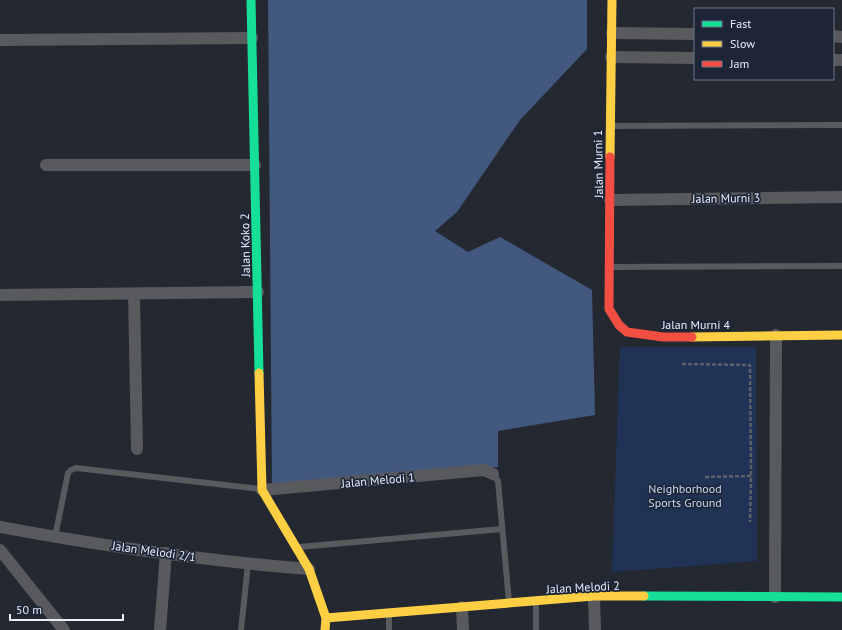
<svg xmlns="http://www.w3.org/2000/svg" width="842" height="630" font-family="'PT Sans',sans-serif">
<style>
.green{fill:#203356}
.forest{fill:#43587e}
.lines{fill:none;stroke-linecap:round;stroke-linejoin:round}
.path{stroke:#5e6166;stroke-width:2.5;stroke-dasharray:4 2;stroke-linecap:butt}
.lane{stroke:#595a5e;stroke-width:6}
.street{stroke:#595a5e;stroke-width:12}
.fast{stroke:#16e098;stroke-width:9}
.slow{stroke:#ffcf43;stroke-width:9}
.jam{stroke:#f24e42;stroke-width:9}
.labels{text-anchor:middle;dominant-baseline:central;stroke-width:3.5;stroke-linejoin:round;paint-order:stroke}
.street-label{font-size:12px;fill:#e9effb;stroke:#1d2637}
.park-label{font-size:12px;fill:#c8d8f3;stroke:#1d2637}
</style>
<rect width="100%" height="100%" fill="#232831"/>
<path class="green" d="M620,347H756L757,561L612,572Z"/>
<path class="forest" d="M268,0H587V49L520,120L457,212L435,231L468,252L500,237L592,290L595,415L498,431V467L272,484Z"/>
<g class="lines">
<path class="path" d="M682,364L750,365L751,476
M705,477L751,476L750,522"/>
<path class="lane" d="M611,126L842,125
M610,267L842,266
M493,474L498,481L509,602
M55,537L68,473L71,470L76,468L260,489
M299,547L502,529
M536,603V630
M389,614V630
M241,630L248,564"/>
<path class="street" d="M612,33L695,34
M833,36L842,37
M0,40L252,38
M611,57L695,58
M833,60H842
M46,165H255
M610,200L842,197
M134,294L137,449
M0,295L258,292
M262,490L484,470L493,474
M0,527C102,546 205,561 309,569
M0,550L64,630
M594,596L595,630
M775,597L776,335
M462,607L463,630
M160,630L166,553"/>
<path class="fast" d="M251,0L259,373
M644,596L842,597"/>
<path class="slow" d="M610,157L612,0
M692,337L842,335
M259,373L262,490L309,569L326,618L325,630
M326,618L594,596H644"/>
<path class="jam" d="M610,157L609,309L619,325L627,332L663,337H692"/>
</g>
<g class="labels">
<g class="street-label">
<text transform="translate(598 164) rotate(-91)">Jalan Murni 1</text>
<text transform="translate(726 198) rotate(-1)">Jalan Murni 3</text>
<text transform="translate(245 245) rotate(-91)">Jalan Koko 2</text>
<text x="696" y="324">Jalan Murni 4</text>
<text transform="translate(378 480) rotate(-5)">Jalan Melodi 1</text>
<text transform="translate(154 551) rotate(8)">Jalan Melodi 2/1</text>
<text transform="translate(583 587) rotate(-3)">Jalan Melodi 2</text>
</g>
<g class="park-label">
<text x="685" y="488">Neighborhood<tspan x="685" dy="14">Sports Ground</tspan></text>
</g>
</g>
<rect x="694" y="8" width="140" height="72" fill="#1d2637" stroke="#6f7685"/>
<rect x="702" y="21" width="20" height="6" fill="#16e098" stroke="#6f7685"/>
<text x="730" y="28" font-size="12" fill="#e9effb">Fast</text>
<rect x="702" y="41" width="20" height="6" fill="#ffcf43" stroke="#6f7685"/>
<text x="730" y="48" font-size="12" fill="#e9effb">Slow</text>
<rect x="702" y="61" width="20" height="6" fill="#f24e42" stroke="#6f7685"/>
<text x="730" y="68" font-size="12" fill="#e9effb">Jam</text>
<path d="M10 614v6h113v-6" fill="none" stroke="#e9effb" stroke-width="2"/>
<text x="16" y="614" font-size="12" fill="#e9effb" stroke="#1d2637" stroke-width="3" paint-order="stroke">50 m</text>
</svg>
